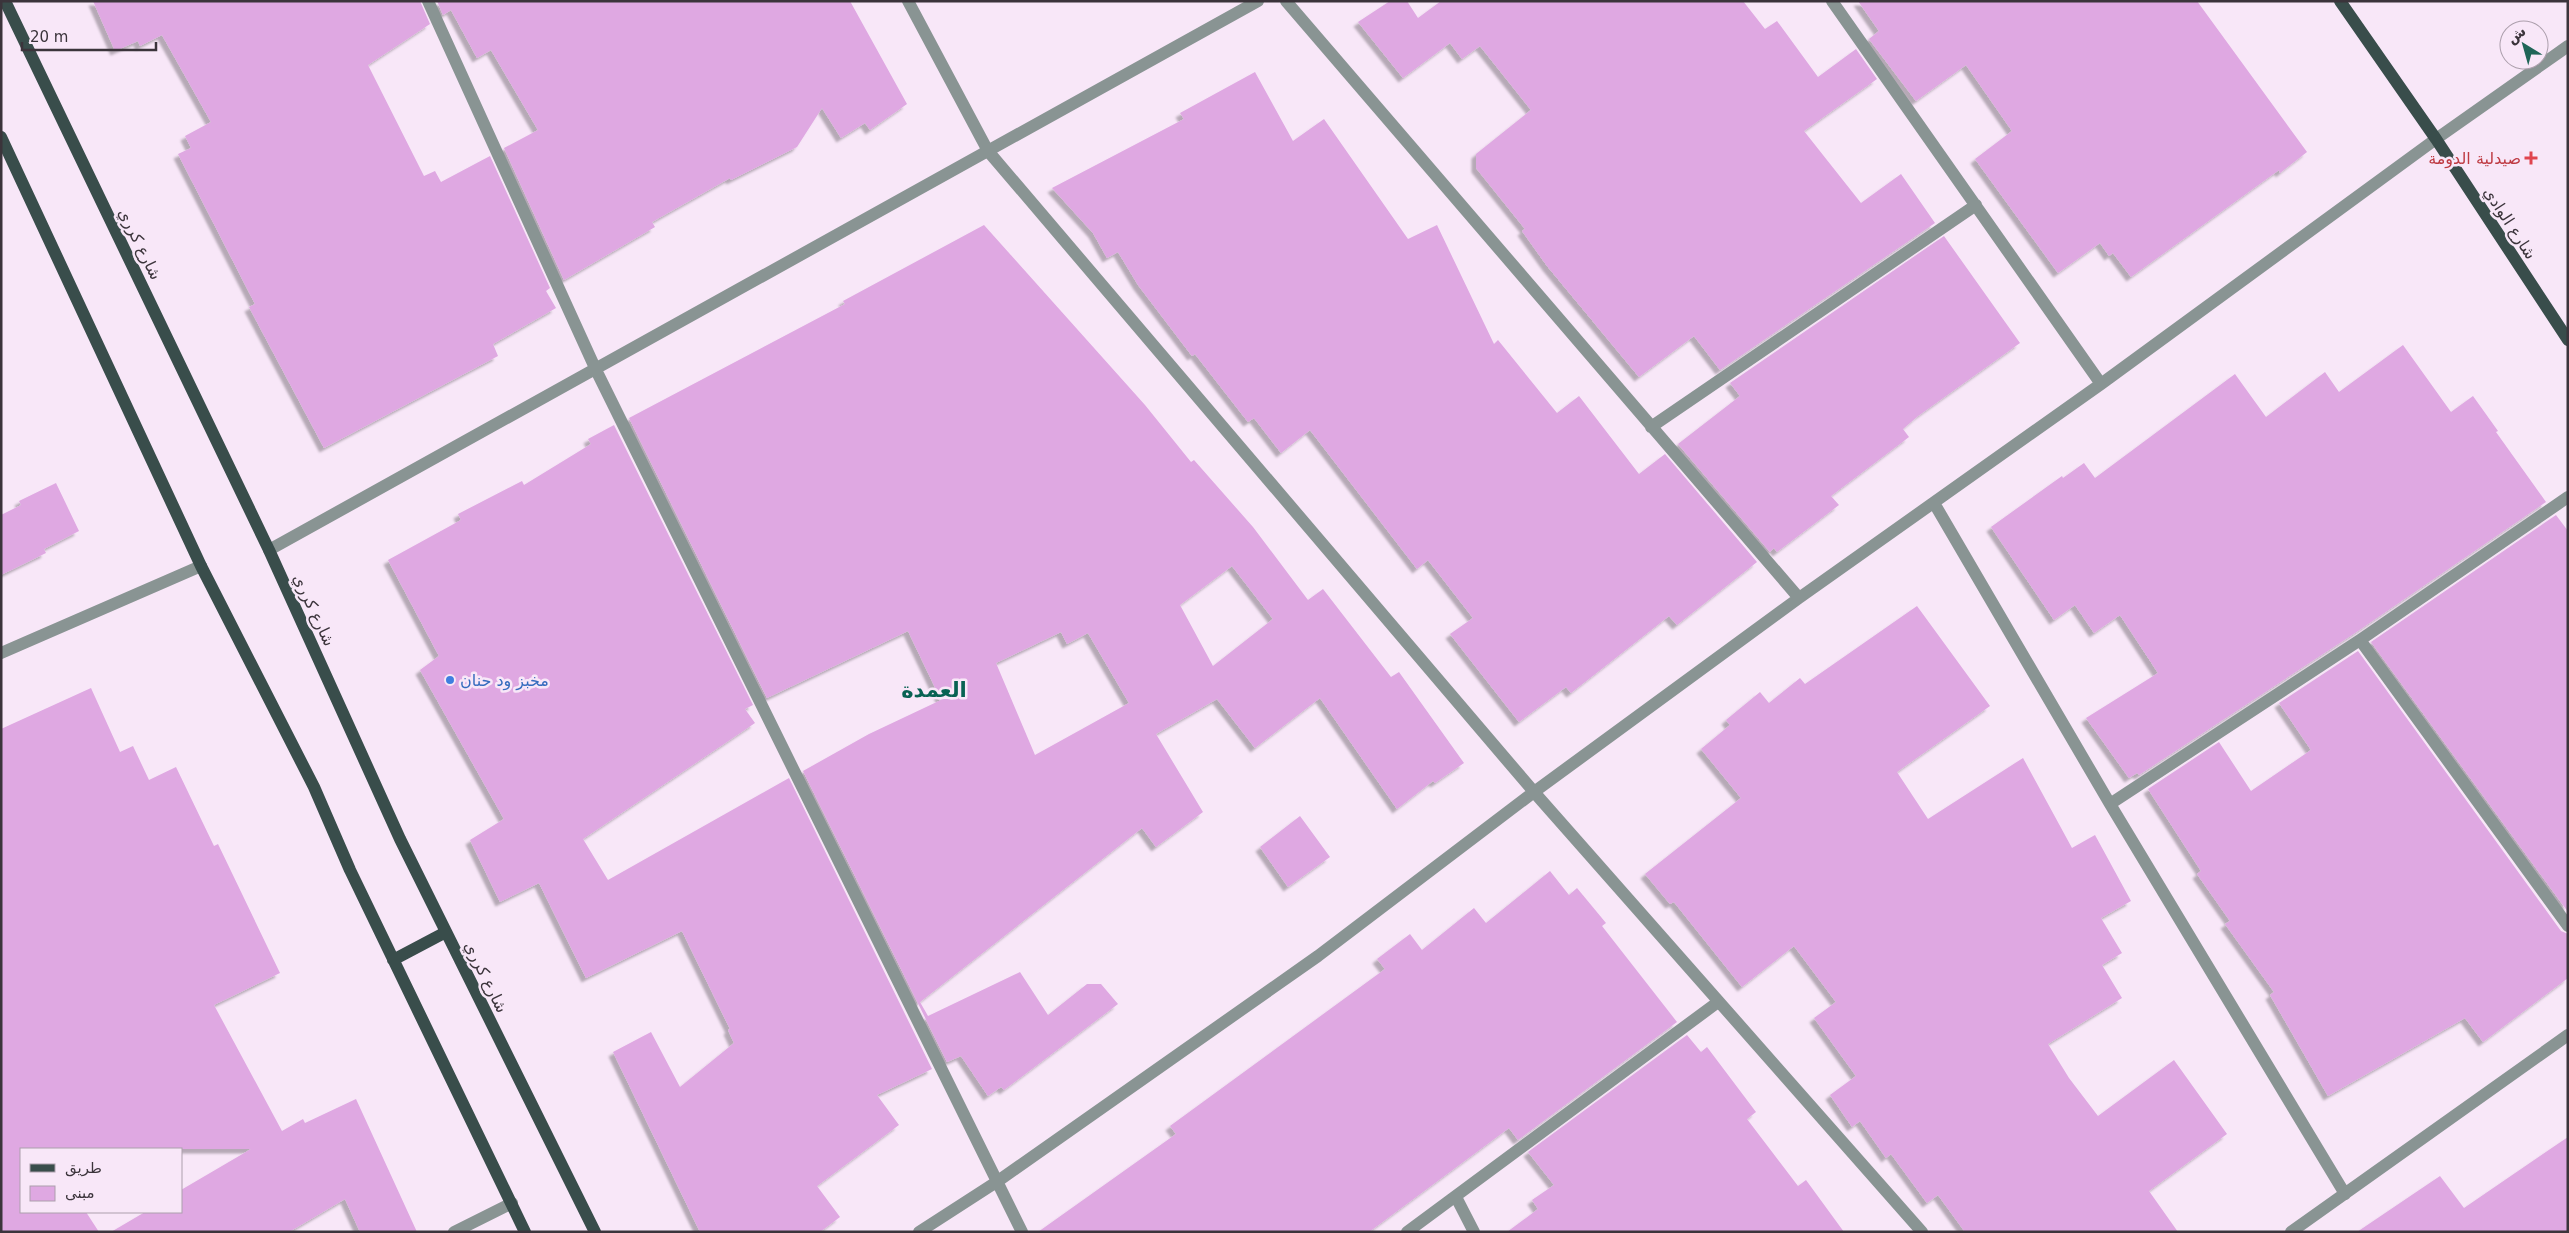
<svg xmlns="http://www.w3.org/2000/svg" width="2569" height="1233" font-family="'DejaVu Sans','Noto Naskh Arabic',sans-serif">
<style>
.building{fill:#dfa8e2;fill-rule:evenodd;filter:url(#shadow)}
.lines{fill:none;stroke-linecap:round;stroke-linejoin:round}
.minor{stroke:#899493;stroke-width:12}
.major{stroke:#394d4b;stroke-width:12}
.health-dot{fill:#e0444e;stroke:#f8e7f8;stroke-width:2}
.shop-dot{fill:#3f7fe0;stroke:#f8e7f8;stroke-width:2}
.labels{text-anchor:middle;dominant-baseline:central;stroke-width:5;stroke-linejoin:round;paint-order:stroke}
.health-label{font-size:16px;fill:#be3a42;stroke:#f8e7f8;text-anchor:end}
.street-label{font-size:16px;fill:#3b343b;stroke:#f8e7f8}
.shop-label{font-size:16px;fill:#366cbe;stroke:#f8e7f8;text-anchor:start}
.district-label{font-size:21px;font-weight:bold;fill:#086253;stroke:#f8e7f8}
</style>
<defs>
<filter id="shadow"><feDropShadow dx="-4.5" dy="4.5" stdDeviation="1" flood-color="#0004"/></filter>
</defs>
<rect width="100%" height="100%" fill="#f8e7f8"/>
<path class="building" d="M93,1H420L430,24L368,65L424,176L435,171L441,182L490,156L550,288L546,291L556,308L493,344L498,356L324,448L249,307L255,304L178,154L191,148L185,136L211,122L162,35L140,46L138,41L115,51Z
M437,1H850L907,104L870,130L865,123L841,138L822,108L797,147L731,180L730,178L652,222L655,227L564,280L504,148L538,130L491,50L477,58L451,10L443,15Z
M1390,1H1407L1418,18L1441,1H1743L1765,29L1777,21L1818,77L1856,49L1877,79L1804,131L1861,203L1901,174L1935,223L1720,370L1694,336L1639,377L1547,266L1522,231L1525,229L1476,168V154L1531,110L1480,46L1462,59L1450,43L1403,78L1358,22Z
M1858,1H2197L2307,152L2280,173L2279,170L2131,277L2113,253L2109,256L2100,243L2058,273L1975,159L2012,131L1966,65L1916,101L1869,39L1879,31Z
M1255,72L1293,141L1324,119L1408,239L1437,225L1494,344L1498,340L1557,413L1579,396L1639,474L1665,454L1757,562L1677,625L1669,616L1571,693L1566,687L1519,722L1450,634L1473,618L1428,560L1417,569L1310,430L1281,453L1254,418L1248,422L1195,354L1192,356L1138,285L1118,252L1107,258L1093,233L1052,188L1184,119L1180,113Z
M984,225L1145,405L1191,462L1194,460L1253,527L1308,600L1323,589L1391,677L1399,672L1464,763L1435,783L1433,781L1397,809L1320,698L1255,748L1217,699L1156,734L1203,812L1156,847L1142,828L920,1002L928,1016L1020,972L1048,1015L1087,984H1101L1118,1004L1004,1090L1001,1087L988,1096L961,1056L947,1062L803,771L869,734L941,700L908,631L767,698L629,418L845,304L843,301ZM1232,566L1273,619L1213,666L1180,605ZM1061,632L1067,644L1088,633L1129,703L1035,755L996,663Z
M1944,236L2020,343L1918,416L1903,429L1909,437L1831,496L1839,505L1777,552L1774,548L1770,552L1678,444L1740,396L1730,383Z
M2403,345L2451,412L2473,396L2498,431L2496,432L2546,502L2355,633L2139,775L2137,773L2129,778L2086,718L2158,673L2120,615L2094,633L2075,605L2054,620L1991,527L2062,476L2063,478L2084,463L2095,478L2235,374L2266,417L2325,372L2339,392Z
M614,425L753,705L745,709L755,723L583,839L608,880L789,778L932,1069L877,1095L899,1125L817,1186L840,1217L820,1232H700L613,1052L651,1032L680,1087L734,1043L728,1030L730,1029L682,931L586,978L539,883L500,902L470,840L504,819L420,670L439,656L388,560L461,520L458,514L522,481L524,485L591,444L588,439Z
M56,483L79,531L44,549L46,553L1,575V515L21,505L19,501Z
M2556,515L2568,531V912L2371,642Z
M1917,606L1990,706L1897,772L1928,819L2023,758L2072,848L2095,835L2131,901L2101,918L2122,953L2102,965L2122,998L2048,1044L2069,1078L2098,1116L2174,1060L2227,1134L2149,1191L2178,1232H1965L1938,1195L1927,1203L1891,1154L1886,1158L1860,1121L1852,1127L1830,1095L1856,1076L1814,1018L1836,1002L1794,946L1742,987L1674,902L1670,904L1645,874L1741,798L1701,749L1730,725L1726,720L1760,692L1769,703L1800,678L1805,684Z
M2358,651L2561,931L2568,934V978L2483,1042L2465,1018L2328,1096L2270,995L2274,992L2225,924L2230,921L2197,874L2201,871L2148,789L2219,742L2251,791L2311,750L2279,703Z
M91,688L120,752L133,746L149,780L176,767L214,846L218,844L280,973L214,1005L282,1131L303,1119L305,1123L356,1099L417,1232H360L345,1199L289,1232H111L145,1212H181V1190L251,1149H21V1212H86L99,1232H1V729Z
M1300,816L1330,857L1288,887L1260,847Z
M1550,871L1569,895L1577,888L1606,923L1602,926L1677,1022L1518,1140L1509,1128L1369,1232H1038L1176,1134L1170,1126L1385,969L1377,959L1410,934L1422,950L1474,908L1486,923Z
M1687,1035L1701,1052L1707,1047L1756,1112L1747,1119L1798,1186L1806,1180L1844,1232H1507L1538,1209L1532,1200L1554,1185L1528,1152Z
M2568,1137V1232H2357L2440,1176L2464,1208Z"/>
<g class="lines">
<path class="minor" d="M428,1L596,370L1022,1232
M908,1L988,151L1534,792L1922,1232
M1286,1L1799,598
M1832,1L2101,384
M1651,427L1976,205
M1934,503L2110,804L2345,1194
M269,550L1258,1
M2360,640L2568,926
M1,653L201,566
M2110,804L2360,640L2568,497
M1456,1197L1474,1232
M454,1232L512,1203
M919,1232L998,1181L1318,956L1534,792L1799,598L2101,384L2436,139L2568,46
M1407,1232L1718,1002
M2291,1232L2568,1035"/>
<path class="major" d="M5,1L269,550L400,839L595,1232
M2340,1L2436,139L2568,340
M1,137L201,566L314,787L350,870L525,1232
M393,960L446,932"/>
</g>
<path class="health-dot" d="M2528.5 150.5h5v5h5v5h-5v5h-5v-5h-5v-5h5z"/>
<circle class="shop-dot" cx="450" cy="680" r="5"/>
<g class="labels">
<g class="health-label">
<text x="2521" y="158">صيدلية الدومة</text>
</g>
<g class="street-label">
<text transform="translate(2510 223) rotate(57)">شارع الوادي</text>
<text transform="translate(140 244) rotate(64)">شارع كرري</text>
<text transform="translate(314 610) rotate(65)">شارع كرري</text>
<text transform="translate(486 977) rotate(64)">شارع كرري</text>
</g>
<g class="shop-label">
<text x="460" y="680">مخبز ود حنان</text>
</g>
<g class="district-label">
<text x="934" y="690">العمدة</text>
</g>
</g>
<rect width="2569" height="1233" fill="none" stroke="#3b343b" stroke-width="5"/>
<rect x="20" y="1148" width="162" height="65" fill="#f8e7f8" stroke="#ac9fac"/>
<rect x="30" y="1164" width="25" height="8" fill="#394d4b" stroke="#ac9fac"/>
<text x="65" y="1173" font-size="15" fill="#3b343b">طريق</text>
<rect x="30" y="1186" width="25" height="15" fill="#dfa8e2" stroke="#ac9fac"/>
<text x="65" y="1198" font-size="15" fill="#3b343b">مبنى</text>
<g transform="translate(2524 45) rotate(323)"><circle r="24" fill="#f8e7f8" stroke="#ac9fac"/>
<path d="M0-4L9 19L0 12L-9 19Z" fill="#1f6557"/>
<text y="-8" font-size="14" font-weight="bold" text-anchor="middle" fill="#3b343b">ش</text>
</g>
<path d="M22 42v8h134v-8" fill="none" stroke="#3b343b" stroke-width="2.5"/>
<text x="30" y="42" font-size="15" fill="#3b343b" stroke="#f8e7f8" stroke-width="4" paint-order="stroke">20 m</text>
</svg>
